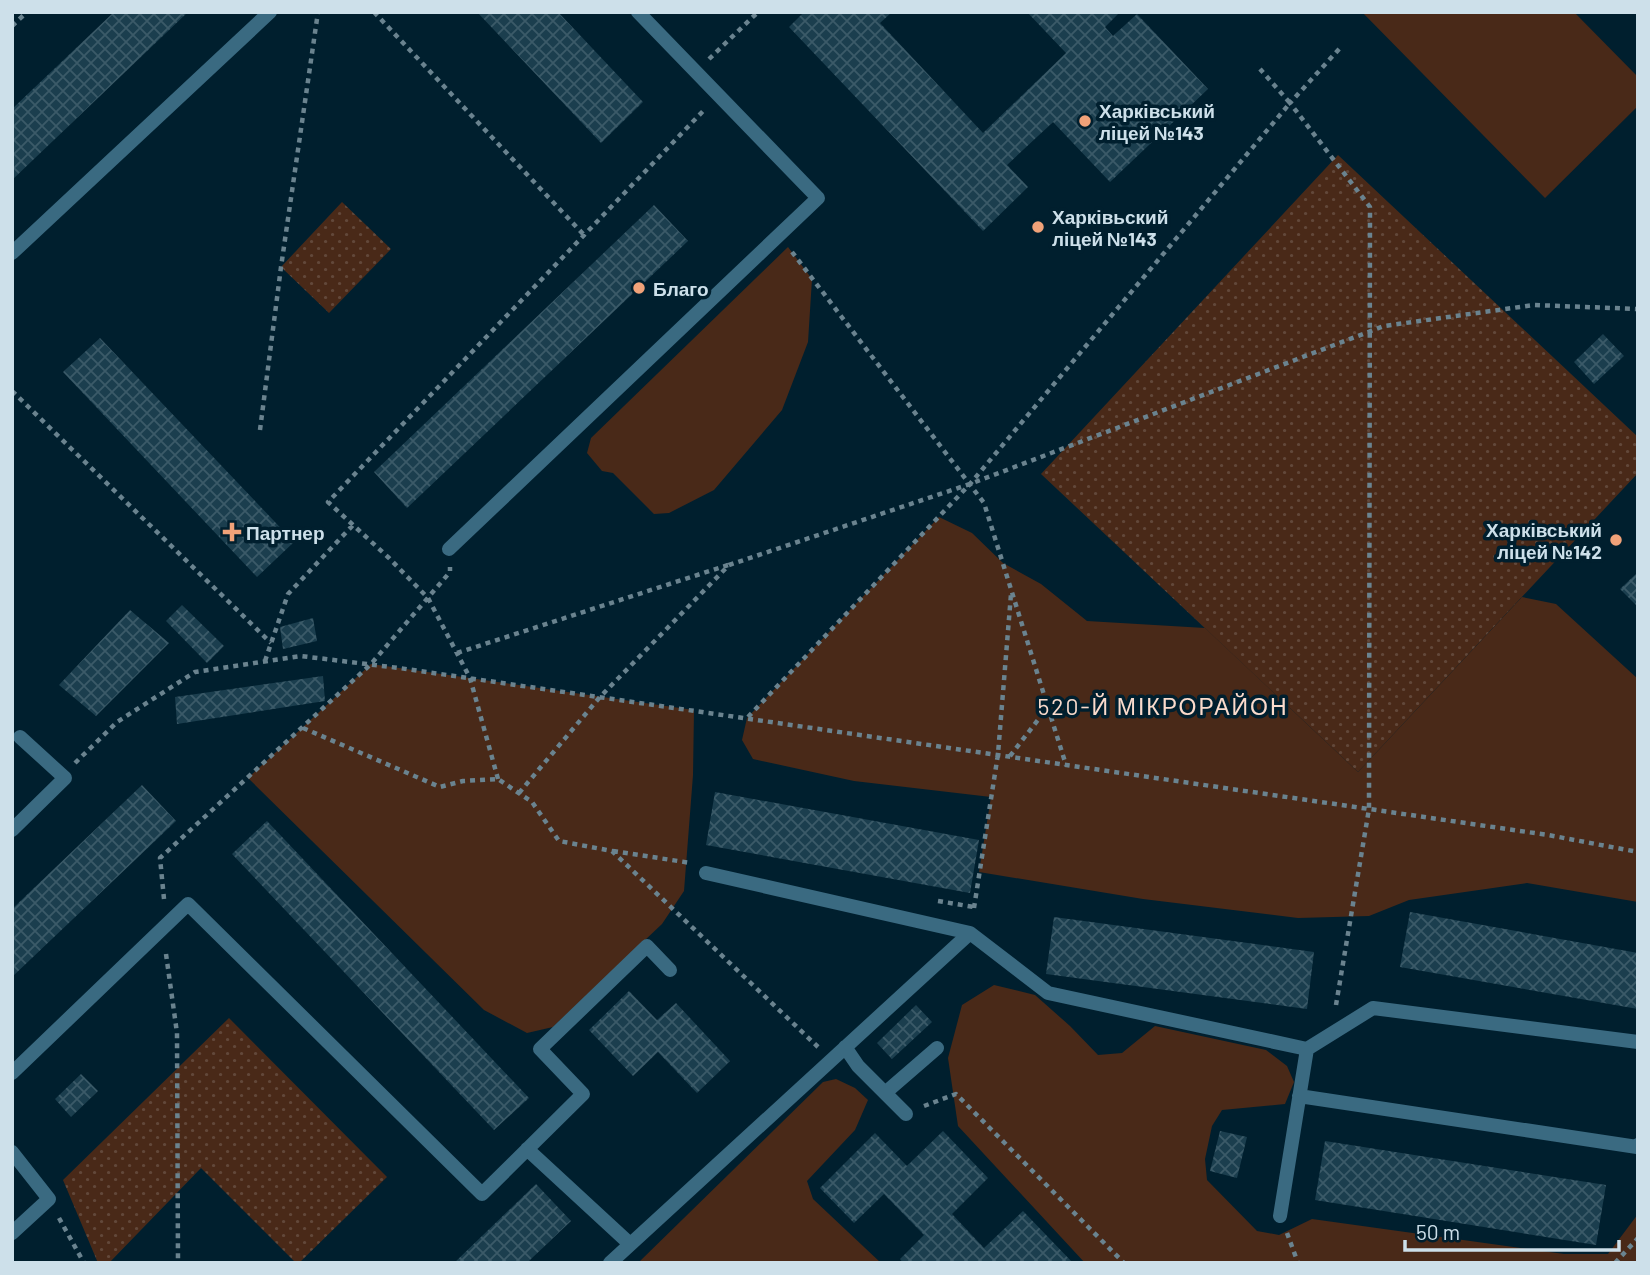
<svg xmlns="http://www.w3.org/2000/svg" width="1650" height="1275" font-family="Barlow,sans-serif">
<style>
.grass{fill:url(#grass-dots)}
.garden{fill:#492918}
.building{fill:url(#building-cross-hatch)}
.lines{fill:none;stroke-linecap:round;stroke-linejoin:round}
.path{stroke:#6a838f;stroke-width:4.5;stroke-dasharray:5 5;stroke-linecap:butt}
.service{stroke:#3a6a81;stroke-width:14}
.poi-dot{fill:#f0a279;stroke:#001f2e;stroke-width:2.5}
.labels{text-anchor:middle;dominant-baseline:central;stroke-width:7;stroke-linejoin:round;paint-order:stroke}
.poi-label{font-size:19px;font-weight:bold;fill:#cde0ea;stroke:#001f2e;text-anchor:start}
.quarter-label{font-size:23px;letter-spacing:2px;fill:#fadbcc;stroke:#001f2e}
</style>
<defs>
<pattern id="grass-dots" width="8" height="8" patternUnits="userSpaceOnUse" patternTransform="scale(1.75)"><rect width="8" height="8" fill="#492918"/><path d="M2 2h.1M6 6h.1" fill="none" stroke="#62483a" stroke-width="1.8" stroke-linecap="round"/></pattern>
<pattern id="building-cross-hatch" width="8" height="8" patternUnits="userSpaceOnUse" patternTransform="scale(1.75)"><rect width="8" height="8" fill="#1b3e4e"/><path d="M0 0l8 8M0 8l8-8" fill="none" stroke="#3b5a68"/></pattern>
</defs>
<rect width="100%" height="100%" fill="#001f2e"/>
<path class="grass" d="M1338,155L1638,437V473L1358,772L1041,474Z
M342,202L391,249L329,313L281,267Z
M229,1018L387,1177L299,1263H296L201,1168L109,1263H98L63,1180Z"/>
<path class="garden" d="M1362,12H1574L1638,77V106L1545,198Z
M788,247L812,279L808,342L782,410L714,490L669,513L654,514L613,473L602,471L587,453L591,438Z
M939,517L972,533L1003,563L1041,584L1087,621L1205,628L1358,772L1522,597L1556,604L1638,679V902L1527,883L1409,900L1369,916L1298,918L1143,899L979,872L991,797L854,781L753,759L742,740L747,718Z
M371,664L694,710L693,775L684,891L662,924L553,1027L527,1033L484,1010L248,778Z
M994,985L1035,995L1070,1026L1098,1055L1122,1053L1155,1026L1266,1050L1287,1066L1294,1082L1285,1104L1222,1110L1212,1126L1205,1159L1207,1180L1257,1231L1279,1235L1312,1219L1564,1254H1608L1638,1214V1263H1085L958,1126L948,1058L962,1005Z
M836,1079L855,1088L868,1100L855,1130L807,1181L813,1199L881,1263H638L823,1082Z"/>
<path class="building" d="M114,12H188L12,180V109Z
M477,12H558L643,102L601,143Z
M804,12H892L880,23L983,133L1066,53L1027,12H1120L1105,27L1113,36L1137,14L1208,89L1110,182L1053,122L1007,165L1028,187L983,231L789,27Z
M654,205L688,241L407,508L374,472Z
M1603,334L1624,356L1594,384L1574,362Z
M100,338L294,542L257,577L63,372Z
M1638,572V607L1620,589Z
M182,605L224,646L207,663L166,621Z
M130,610L169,643L96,716L59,685Z
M313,618L317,641L283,649L280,627Z
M323,676L325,701L177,724L175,697Z
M142,785L176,821L12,977V909Z
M715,792L979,840L970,893L706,845Z
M267,821L529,1098L494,1130L232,854Z
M1410,912L1638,953V1009L1400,967Z
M1054,917L1314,952L1307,1009L1046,974Z
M629,991L657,1020L676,1003L730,1061L697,1093L658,1052L633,1076L589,1030Z
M916,1005L932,1022L892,1059L877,1043Z
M81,1074L98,1091L71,1117L55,1099Z
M943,1131L988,1178L952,1214L984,1248L1023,1211L1073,1263H903L900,1259L924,1235L884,1194L854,1223L820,1188L875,1133L907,1166Z
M1220,1131L1247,1137L1237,1178L1210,1171Z
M1325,1141L1606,1185L1596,1245L1315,1200Z
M536,1184L571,1221L532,1258L527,1263H454Z"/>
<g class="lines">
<path class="path" d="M374,12L584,235
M12,26L27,12
M709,59L758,12
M792,252L984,503L1066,765
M12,391L271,643
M260,430L281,267L318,12
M457,653L728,565
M265,661L288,594L353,525
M748,717L970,484L1290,103L1260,69
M303,728L440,787L463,781L498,779L532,802L559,841L612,851L818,1047
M1010,756L1048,707
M75,763L117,722L195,672L301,656L399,668L1548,835L1638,852
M498,779L470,678L428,598L389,558L328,502L706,108
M519,793L599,698L729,565L970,484L1384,326L1534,305L1638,309
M613,851L691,863
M164,899L160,858L371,664L450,572V567
M938,901L974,907
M974,908L998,754L1011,594
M166,954L177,1033L178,1263
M1336,1005L1369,809L1370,207L1290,103L1340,48
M924,1106L956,1094L1124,1263
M59,1218L84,1263
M1287,1233L1298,1263
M1615,1263L1638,1238"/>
<path class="service" d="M12,253L270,12
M449,549L818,198L638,12
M12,830L65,778L20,737
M706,873L970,933L1048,993L1307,1049L1373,1008L1638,1042
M845,1047L858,1066L906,1114
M12,1073L188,904L482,1194L583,1094L540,1049L647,946L670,970
M885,1093L937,1048
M1299,1096L1637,1147L1638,1145
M527,1149L630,1244
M12,1152L49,1199L12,1233
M1280,1216L1307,1049
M610,1263L970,933"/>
</g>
<g class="poi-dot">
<circle cx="1085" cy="121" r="7"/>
<circle cx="1038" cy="227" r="7"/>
<circle cx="639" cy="288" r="7"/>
<path d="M228.5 521.5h7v7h7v7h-7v7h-7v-7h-7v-7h7z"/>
<circle cx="1616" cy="540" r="7"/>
</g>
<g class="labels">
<g class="poi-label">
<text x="1099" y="110">Харківський<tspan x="1099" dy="22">ліцей №143</tspan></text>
<text x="1052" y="216">Харківьский<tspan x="1052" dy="22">ліцей №143</tspan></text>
<text x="653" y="288">Благо</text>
<text x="1602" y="529" text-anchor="end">Харківський<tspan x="1602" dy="22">ліцей №142</tspan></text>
<text x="246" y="532">Партнер</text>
</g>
<g class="quarter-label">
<text x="1163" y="706">520-Й МІКРОРАЙОН</text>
</g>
</g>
<rect width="1650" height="1275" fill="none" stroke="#cde0ea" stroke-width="28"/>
<path d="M1405 1240v10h214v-10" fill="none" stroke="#cde0ea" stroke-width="3.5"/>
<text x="1416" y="1240" font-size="21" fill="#cde0ea" stroke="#001f2e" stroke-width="5" paint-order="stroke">50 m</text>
</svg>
